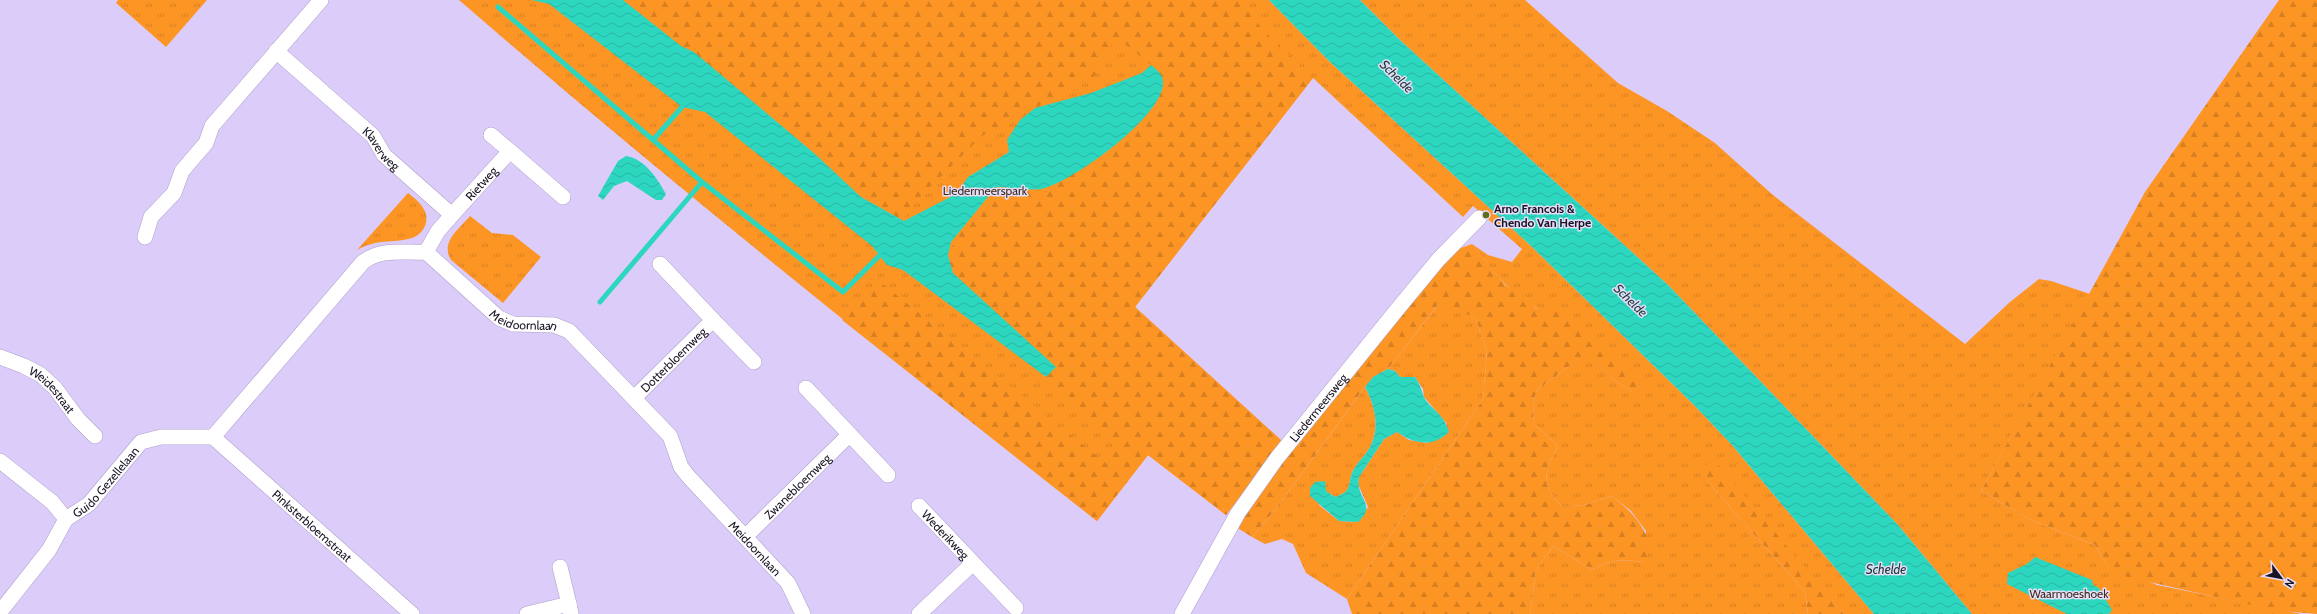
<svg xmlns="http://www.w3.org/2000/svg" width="2317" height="614" font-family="Cabin,sans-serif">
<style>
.grass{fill:url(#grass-tufts)}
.forest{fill:url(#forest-firs)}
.water{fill:url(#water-waves)}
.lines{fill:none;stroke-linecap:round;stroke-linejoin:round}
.stream{stroke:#2cd6bf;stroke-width:5}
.minor-casing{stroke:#ae9fca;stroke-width:16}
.minor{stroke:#fff;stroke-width:15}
.poi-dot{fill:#5d6f1c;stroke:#e6ddf9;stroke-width:1.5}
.labels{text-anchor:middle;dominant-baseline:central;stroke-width:3;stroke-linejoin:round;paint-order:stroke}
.street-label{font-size:12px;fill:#191323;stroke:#e6ddf9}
.park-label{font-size:12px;fill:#3d2a19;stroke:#e6ddf9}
.poi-label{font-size:12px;font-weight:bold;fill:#191323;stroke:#e6ddf9;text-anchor:start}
.water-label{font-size:13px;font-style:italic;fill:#193933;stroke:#e6ddf9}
</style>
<defs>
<pattern id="grass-tufts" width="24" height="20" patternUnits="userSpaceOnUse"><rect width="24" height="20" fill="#fd9524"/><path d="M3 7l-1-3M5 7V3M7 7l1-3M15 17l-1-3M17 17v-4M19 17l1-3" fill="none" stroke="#d88020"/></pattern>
<pattern id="forest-firs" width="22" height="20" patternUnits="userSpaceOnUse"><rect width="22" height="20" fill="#fd9524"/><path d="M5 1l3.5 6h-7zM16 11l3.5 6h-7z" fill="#d88020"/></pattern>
<pattern id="water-waves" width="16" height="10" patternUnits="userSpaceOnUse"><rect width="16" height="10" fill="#2cd6bf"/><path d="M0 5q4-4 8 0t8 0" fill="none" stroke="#27b7a4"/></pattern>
</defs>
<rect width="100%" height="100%" fill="#dcccfa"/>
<path class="grass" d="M118,0H207L166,47L116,3Z
M459,0H1269L1329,61L1529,244L1695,406L1732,445L1874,614H1844L1809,574L1706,480L1805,592L1808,614H1530L1536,570L1553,546L1592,570C1611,559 1621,559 1643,562L1646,531L1631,511L1612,496L1584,505L1563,507C1540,486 1544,471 1558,446L1534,424L1533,404L1537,390L1568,367L1587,357C1604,369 1616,383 1634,393L1547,312C1513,301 1493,270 1472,244L1488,255L1512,262L1522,249L1473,206L1463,217L1313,78L1135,307L1282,441L1226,515L1148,455L1097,521C881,351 666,180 459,0Z
M1360,0H1525L1618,83L1667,111L1715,143L1773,195L1965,344L2010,302L2039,279L2051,281L2090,294L1981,491L2031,520L2095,545L2106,564L2157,585L2301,614H1972L1898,525L1668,285L1401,41Z
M408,193C413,197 420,202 423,208C431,219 424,234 412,238C392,244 378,238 357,250Z
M470,216L492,233L513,235L541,257L503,303L451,260C440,242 459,229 470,216Z
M1439,304L1475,317L1487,351L1483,399L1347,599L1306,573L1293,544L1282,539L1265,544L1252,537L1275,510L1365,387C1376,407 1380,429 1369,449C1365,456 1358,462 1354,469C1346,482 1355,491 1335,497L1326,491L1319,505L1339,521L1358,522L1368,507L1358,484L1359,477L1384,439L1397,432L1409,440L1428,443L1447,424L1424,397L1423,389L1415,377H1400L1395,371L1388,369Z"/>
<path class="forest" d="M623,0H1238L1265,32L1313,78L1135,307L1282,441L1226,515L1148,455L1097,521L842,320L878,280L1107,464L1119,446L1038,381L1046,377L1056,366L953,273L948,255L960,231L996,187L1044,189L1160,72L1116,37L1096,75L982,136L909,208L904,221L861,197L815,154L694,52L681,46Z
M2279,0H2317V614L2278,611L2127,577L2106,564L2095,545L2031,520L1981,491L2145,192Z
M1472,244L1505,285L1536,308L1570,315L1642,387L1634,393C1616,383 1604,369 1587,358L1568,367L1537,390L1533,404L1534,424L1558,446C1544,471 1540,486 1563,507L1584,505L1612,496C1631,511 1644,524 1651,548L1643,562C1621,559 1611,559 1592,570L1553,546L1536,570L1530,614H1352L1347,599L1483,399L1487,351L1475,317L1438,305L1388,369L1373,377L1359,395L1275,510L1252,537L1236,527L1278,465L1441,266L1458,249Z
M1715,461L1844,614H1808L1805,592L1706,480L1705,466Z"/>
<path class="water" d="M532,0H623L681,46L694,52L815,154L861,197L904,221L956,194L968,177L1009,152L1007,140L1020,120L1035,108L1091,93L1142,73L1151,65C1157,70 1163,74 1163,82C1165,115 1075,180 1045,188C1033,192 1009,187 996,187L951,242L948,255L953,273L1056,367L1046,377L903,270L887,265L872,246L705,112L682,107L549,4Z
M1269,0H1360L1401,41L1668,285L1898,525L1972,614H1874L1732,445L1695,406L1529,244L1329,61Z
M626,156C645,159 657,178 666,194L662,200H656L627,181L614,186L603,200L598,196L618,161Z
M1388,369L1395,371L1400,377H1415C1420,384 1421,389 1424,397C1429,408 1444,413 1449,432C1433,448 1414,444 1397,432L1384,439L1359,477C1355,499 1378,504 1358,522L1339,521L1310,496V488L1315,482L1325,481L1326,491L1335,497C1355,491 1346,482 1354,469C1357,463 1363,458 1367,452C1381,432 1376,407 1365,387L1373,377Z
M2035,557L2092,580L2093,585L2099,588L2112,610L2109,614H2067L2007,584L2008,573L2027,564Z"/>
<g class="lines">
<path class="stream" d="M498,7L702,182L843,292L880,255
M653,140L682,107
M600,302L702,182"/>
<g class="minor-casing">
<g id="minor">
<path id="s1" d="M276,51L373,136L384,155L452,215L438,231L426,252"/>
<path d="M491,135L510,151"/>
<path id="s2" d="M452,215L510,151L563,197"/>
<path d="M145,237L151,217L174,193L182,171L206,143L212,126L321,0"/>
<path d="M713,320L754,362"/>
<path id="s3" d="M0,357L24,366L41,375L55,388L78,419L95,436"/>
<path d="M806,388L888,475"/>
<path id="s4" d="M634,398L713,320L660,264"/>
<path id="s5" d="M213,437L363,262C381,248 404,253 426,252L499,318L513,324L554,325L569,331L670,436L681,467L688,476L788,583L803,614"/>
<path id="s6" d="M213,437L412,614"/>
<path id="s7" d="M0,461L52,502L66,519L89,504L141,442L161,437H213"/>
<path id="s8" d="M919,506L1016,608"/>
<path id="s9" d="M745,537L849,435"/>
<path d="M560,567L569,604"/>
<path d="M0,612L49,550L66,519"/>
<path d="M527,614L569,604L571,614"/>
<path d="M919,614L972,564"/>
<path id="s10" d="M1182,614L1238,513L1277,458L1400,306L1438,260L1479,218"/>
</g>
</g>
<use href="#minor" class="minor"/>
</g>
<circle class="poi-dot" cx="1486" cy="215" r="4"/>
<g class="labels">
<g class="street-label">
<text stroke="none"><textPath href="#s1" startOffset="144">Klaverweg</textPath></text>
<text stroke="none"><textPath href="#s2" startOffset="43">Rietweg</textPath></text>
<text stroke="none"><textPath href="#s5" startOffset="419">Meidoornlaan</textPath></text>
<text stroke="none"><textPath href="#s4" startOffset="55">Dotterbloemweg</textPath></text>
<text stroke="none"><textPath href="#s3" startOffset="63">Weidestraat</textPath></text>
<text stroke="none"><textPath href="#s10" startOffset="248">Liedermeersweg</textPath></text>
<text stroke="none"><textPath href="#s7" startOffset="143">Guido Gezellelaan</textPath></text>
<text stroke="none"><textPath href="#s9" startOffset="73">Zwanebloemweg</textPath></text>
<text stroke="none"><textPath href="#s6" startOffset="133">Pinksterbloemstraat</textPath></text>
<text stroke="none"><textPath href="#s8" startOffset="39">Wederikweg</textPath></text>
<text stroke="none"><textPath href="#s5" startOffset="755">Meidoornlaan</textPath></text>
</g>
<g class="park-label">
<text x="985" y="190">Liedermeerspark</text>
<text x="2069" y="593">Waarmoeshoek</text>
</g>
<g class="poi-label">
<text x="1494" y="208">Arno Francois &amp;<tspan x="1494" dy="14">Chendo Van Herpe</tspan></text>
</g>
<g class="water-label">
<text transform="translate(1397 76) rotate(44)">Schelde</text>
<text transform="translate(1631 300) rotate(44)">Schelde</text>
<text x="1886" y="569">Schelde</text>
</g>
</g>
<g transform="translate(2281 578) rotate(122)" stroke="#e6ddf9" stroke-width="3" paint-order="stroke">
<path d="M0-3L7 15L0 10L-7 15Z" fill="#191323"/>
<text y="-6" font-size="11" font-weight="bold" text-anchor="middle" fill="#191323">N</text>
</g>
</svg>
